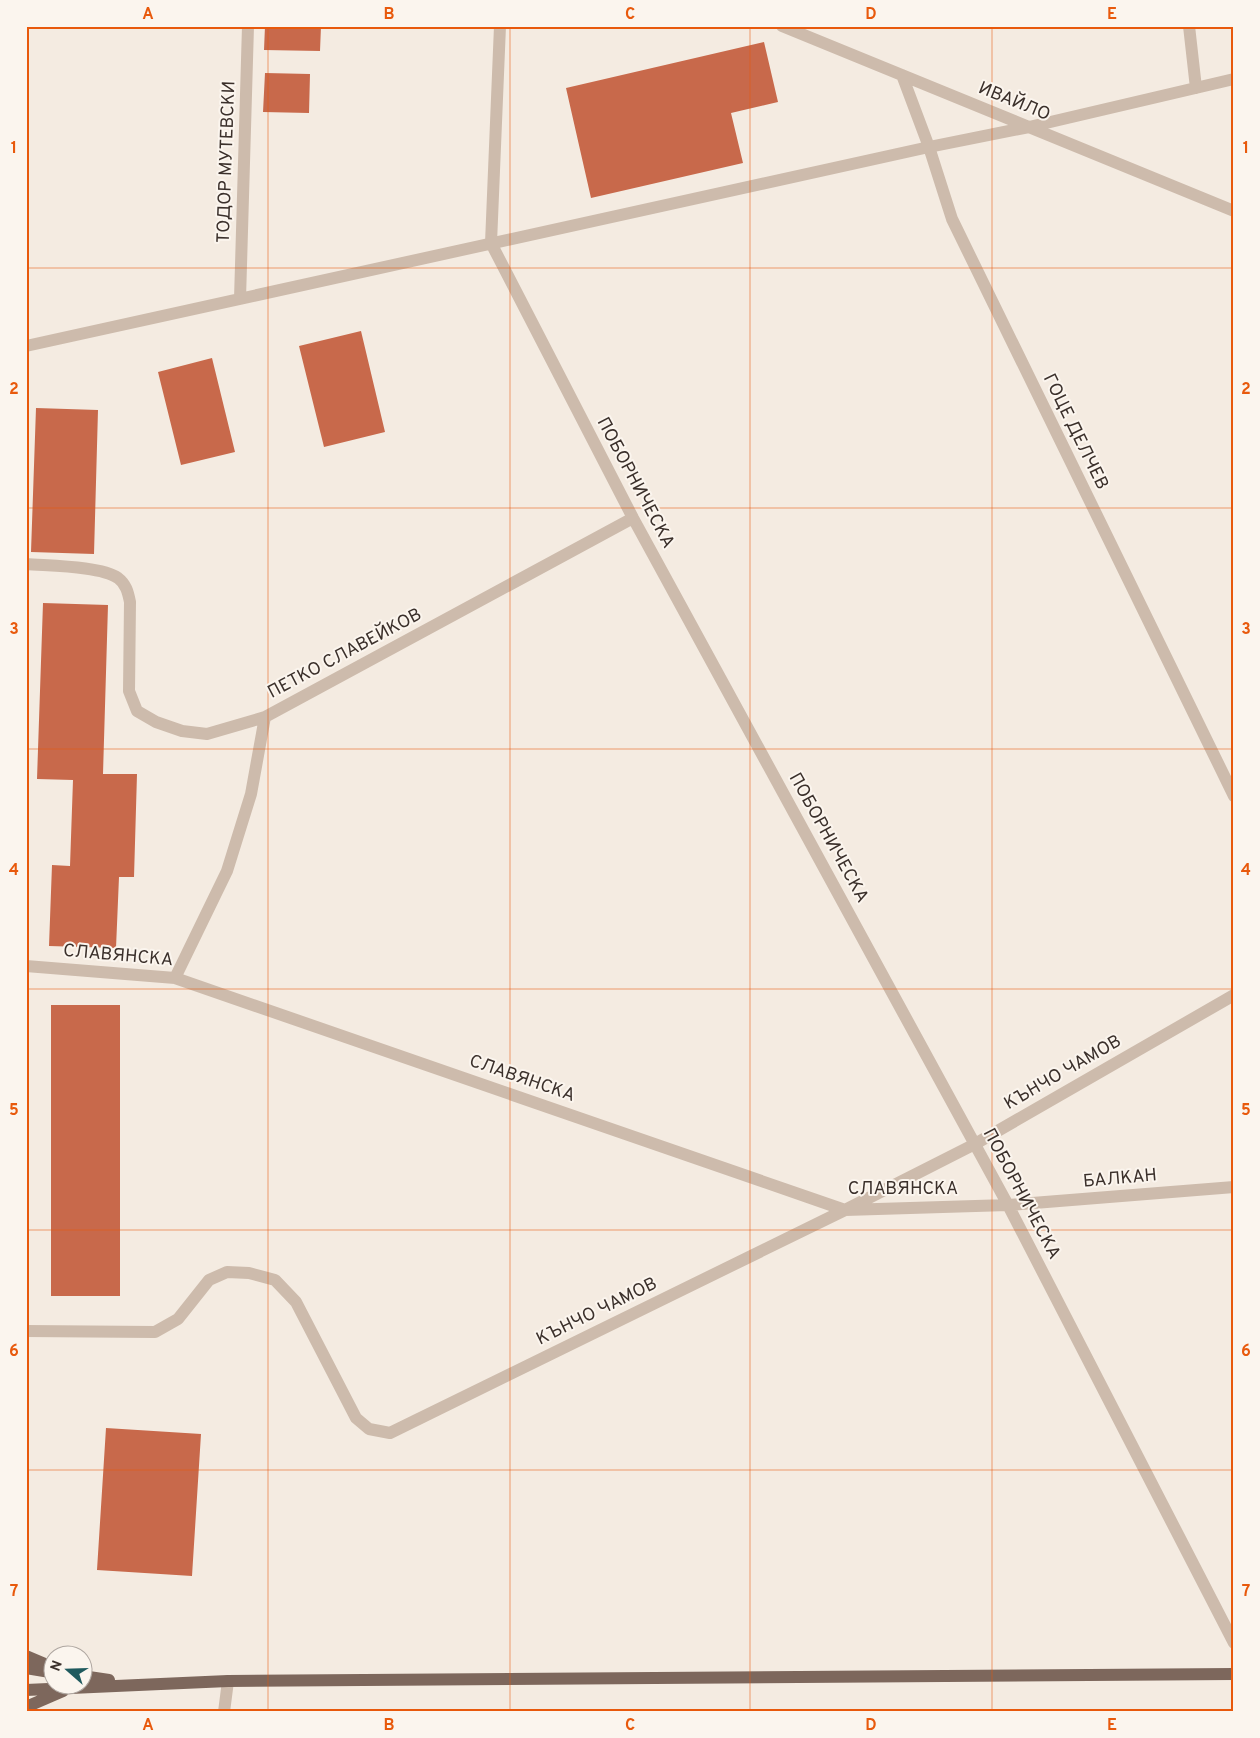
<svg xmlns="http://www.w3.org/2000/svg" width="1260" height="1738" font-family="Overpass,sans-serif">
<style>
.building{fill:#c8694b}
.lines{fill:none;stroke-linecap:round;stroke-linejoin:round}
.minor{stroke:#cdbbac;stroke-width:12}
.major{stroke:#7d675c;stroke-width:12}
.grid{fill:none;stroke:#e8590c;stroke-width:1;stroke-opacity:0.55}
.labels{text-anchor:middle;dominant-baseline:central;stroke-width:4;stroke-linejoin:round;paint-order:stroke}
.street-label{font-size:18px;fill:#3b302b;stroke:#fbf5ee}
.neatline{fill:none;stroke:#e8590c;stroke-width:2}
.grid-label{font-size:16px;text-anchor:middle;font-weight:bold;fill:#e8590c}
</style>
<rect width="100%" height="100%" fill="#f4ebe1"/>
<path class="building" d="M265,26H321L320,51L264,50Z
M764,42L778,102L731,113L743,163L591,198L566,88Z
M265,73L310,74L309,113L263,112Z
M361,331L385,432L324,447L299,346Z
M212,358L235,452L181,465L158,372Z
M36,408L98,410L94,554L31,552Z
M43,603L108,605L103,774H137L134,877H119L116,948L49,946L52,865L70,866L73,780L37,779Z
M51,1005H120V1296H51Z
M106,1428L201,1434L192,1576L97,1570Z"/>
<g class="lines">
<path class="minor" d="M500,26L491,243L633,518L1008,1205L1234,1643
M782,26L1234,211
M1189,26L1196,88
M902,75L929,147L952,219L1234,796
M240,299L248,26
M26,346L929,147L1029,127L1234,79
M26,564C49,566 101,566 118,578C126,584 128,592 130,602L129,691L137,711L156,722L182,731L207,734L265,717
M26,966L175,978L845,1210L1008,1205L1234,1187
M175,978L227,871L251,794L265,717L633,518
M26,1331L155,1332L178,1319L209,1280L227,1272L249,1273L275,1280L296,1302L356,1418L369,1429L390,1433L845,1210L975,1144L1234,995
M224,1712L228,1681"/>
<path class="major" d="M26,1656L52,1667
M26,1668L50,1672
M82,1676L109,1680
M26,1690L228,1681L1234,1674
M26,1707L63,1691"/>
</g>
<path class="grid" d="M268,26V1712M510,26V1712M750,26V1712M992,26V1712M26,268H1234M26,508H1234M26,749H1234M26,989H1234M26,1230H1234M26,1470H1234"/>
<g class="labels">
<g class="street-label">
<text transform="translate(1014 102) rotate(22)">ИВАЙЛО</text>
<text transform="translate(227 162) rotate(-88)">ТОДОР МУТЕВСКИ</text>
<text transform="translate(1075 432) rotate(64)">ГОЦЕ ДЕЛЧЕВ</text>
<text transform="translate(635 483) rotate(62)">ПОБОРНИЧЕСКА</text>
<text transform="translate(345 654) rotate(-28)">ПЕТКО СЛАВЕЙКОВ</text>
<text transform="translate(828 838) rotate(61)">ПОБОРНИЧЕСКА</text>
<text transform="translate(118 956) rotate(5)">СЛАВЯНСКА</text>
<text transform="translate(1063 1073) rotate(-30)">КЪНЧО ЧАМОВ</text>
<text transform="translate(522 1079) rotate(19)">СЛАВЯНСКА</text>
<text transform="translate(1120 1179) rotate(-5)">БАЛКАН</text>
<text x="903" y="1189">СЛАВЯНСКА</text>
<text transform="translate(1021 1194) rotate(62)">ПОБОРНИЧЕСКА</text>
<text transform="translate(597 1312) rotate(-26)">КЪНЧО ЧАМОВ</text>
</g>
</g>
<rect width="1260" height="1738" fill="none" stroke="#fbf5ee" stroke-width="55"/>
<g transform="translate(68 1670) rotate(290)"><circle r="24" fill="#fbf5ee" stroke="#aea6a0"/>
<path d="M0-4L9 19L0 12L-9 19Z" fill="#1f5a5e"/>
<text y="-8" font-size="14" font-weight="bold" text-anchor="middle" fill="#3b302b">N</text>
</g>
<rect x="28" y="28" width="1204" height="1682" class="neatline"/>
<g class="grid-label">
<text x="148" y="19">A</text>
<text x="389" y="19">B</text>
<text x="630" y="19">C</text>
<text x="871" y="19">D</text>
<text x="1112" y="19">E</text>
<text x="14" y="153">1</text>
<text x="1246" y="153">1</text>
<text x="14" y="394">2</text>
<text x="1246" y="394">2</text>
<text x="14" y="634">3</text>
<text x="1246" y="634">3</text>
<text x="14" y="875">4</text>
<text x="1246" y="875">4</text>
<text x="14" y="1115">5</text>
<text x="1246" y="1115">5</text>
<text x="14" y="1356">6</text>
<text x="1246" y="1356">6</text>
<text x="14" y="1596">7</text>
<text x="1246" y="1596">7</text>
<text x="148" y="1730">A</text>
<text x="389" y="1730">B</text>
<text x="630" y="1730">C</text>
<text x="871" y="1730">D</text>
<text x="1112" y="1730">E</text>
</g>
</svg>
